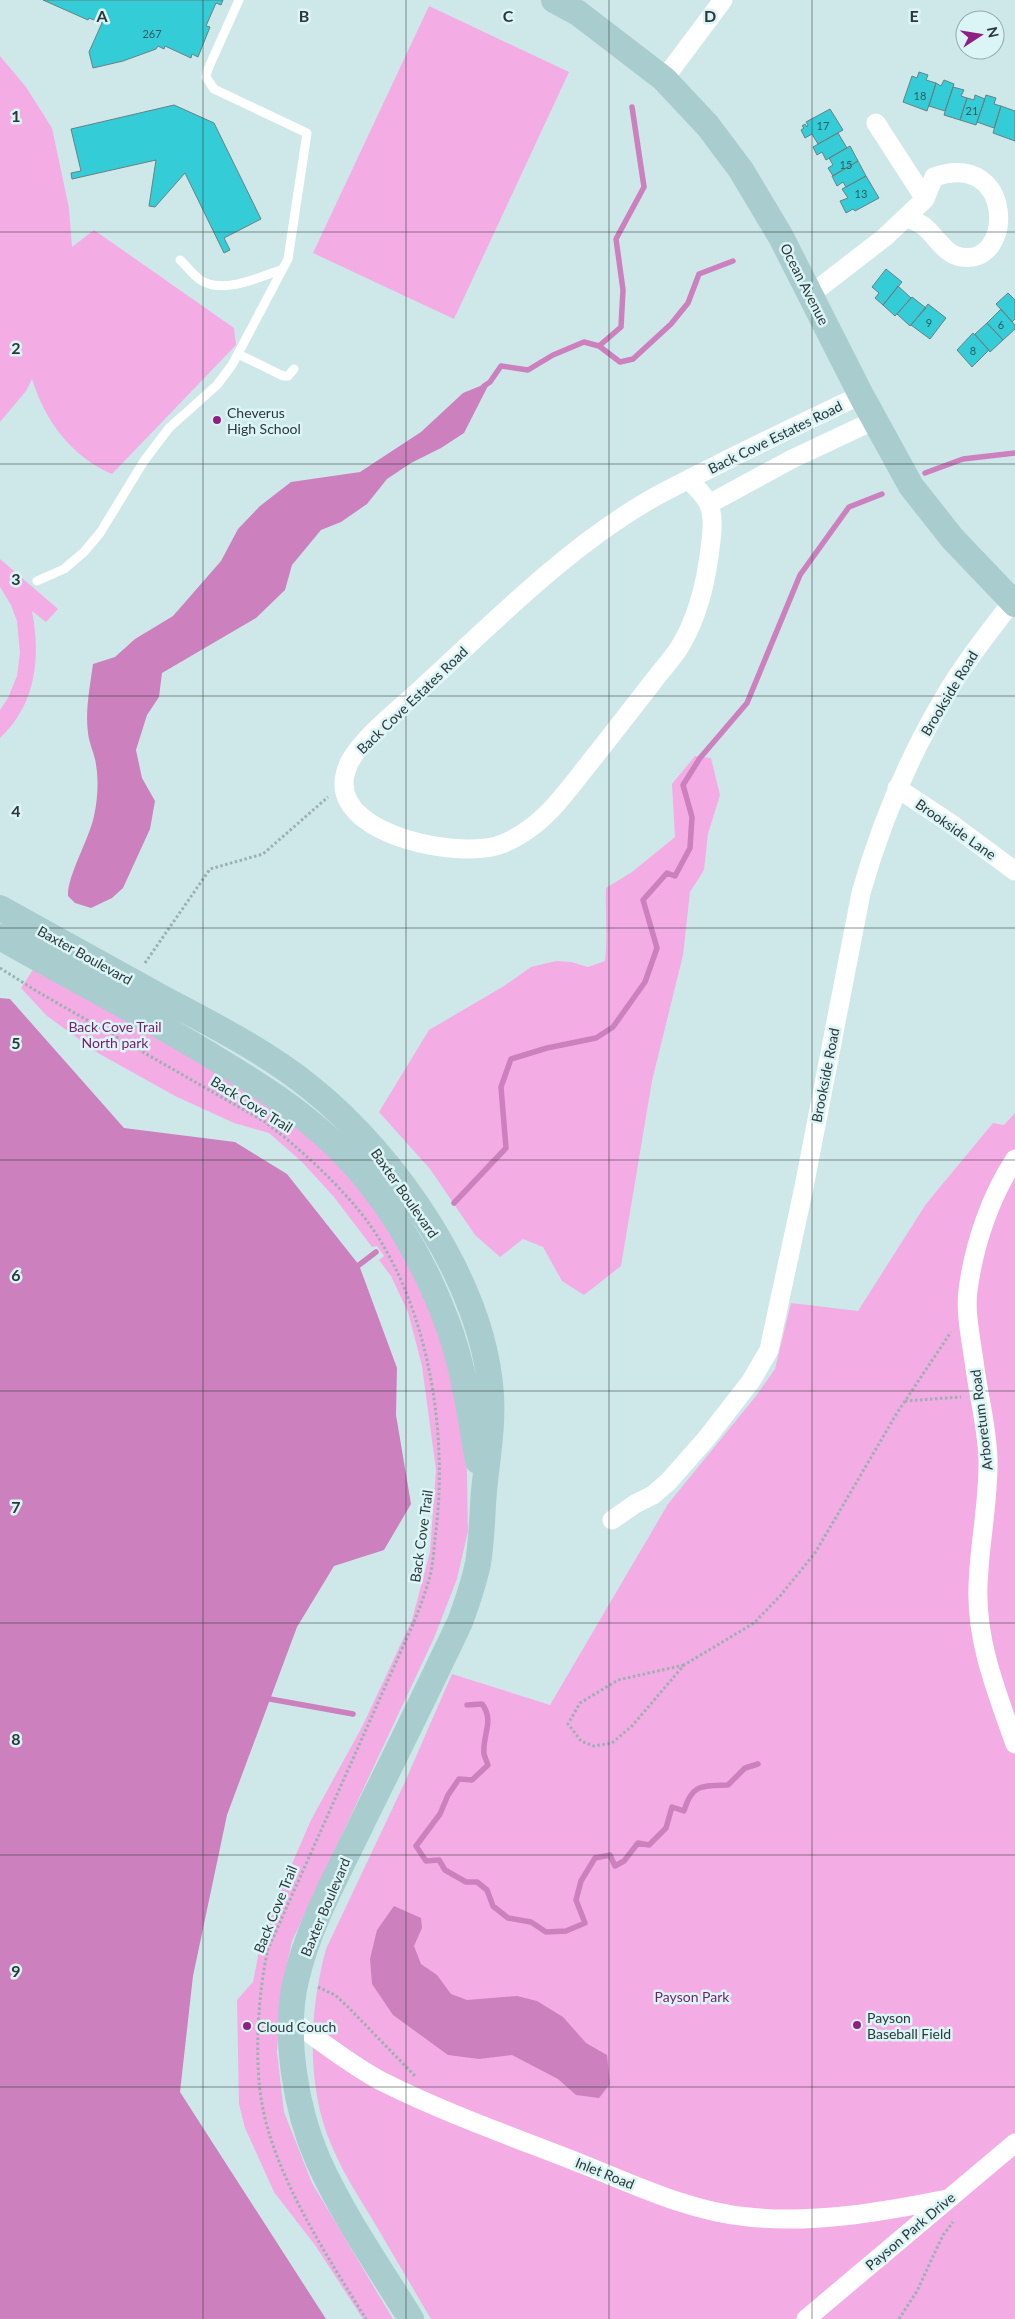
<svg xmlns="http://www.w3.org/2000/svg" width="1015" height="2319" font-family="Lato,sans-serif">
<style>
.green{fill:#f4ace5}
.water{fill:#cc80be}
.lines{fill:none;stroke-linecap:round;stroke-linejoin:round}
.stream{stroke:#cc80be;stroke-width:5.5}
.building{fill:#34cdd7;stroke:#698082}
.path{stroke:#9bb0b1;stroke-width:3;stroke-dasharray:2.5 2.5;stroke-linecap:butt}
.lane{stroke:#fff;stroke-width:9}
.street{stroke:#fff;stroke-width:19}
.secondary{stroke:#a9ccce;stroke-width:26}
.grid{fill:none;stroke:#2d3738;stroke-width:1;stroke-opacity:0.55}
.poi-dot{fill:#8f1f81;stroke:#dbf5f7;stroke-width:2}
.labels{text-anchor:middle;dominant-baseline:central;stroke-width:5;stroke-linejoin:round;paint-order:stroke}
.number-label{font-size:11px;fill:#2f5c60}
.street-label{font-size:14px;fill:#2d3738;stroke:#dbf5f7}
.poi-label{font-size:14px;fill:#2d3738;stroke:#dbf5f7;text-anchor:start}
.park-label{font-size:14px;fill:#761c6a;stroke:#dbf5f7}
.grid-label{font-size:16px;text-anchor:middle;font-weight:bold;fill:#2d3738;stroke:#dbf5f7;stroke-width:5;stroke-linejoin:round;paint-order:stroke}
</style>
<rect width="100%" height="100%" fill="#cee8e9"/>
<path class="green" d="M429,6L569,72L454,319L313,253Z
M0,56L26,87L52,128L69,208L72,247L94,230L234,328L236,345L112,474C71,456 45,421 32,379L26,391L0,422Z
M0,559L58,609L46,622L32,611C41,657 36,705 0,738V710L8,698L17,676L20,653L17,621L11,605L0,587Z
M695,756L711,758L720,795L708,834L704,870L690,892L683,955L652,1081L621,1266L584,1295L562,1281L543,1247L523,1239L500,1257L475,1235L430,1169L379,1112L429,1030L504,986L531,967L556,961L571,962L588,967L605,961C608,936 605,912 606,888L632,872L675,837L672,784Z
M38,962L253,1085L363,1179L447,1327L466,1426L468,1531L457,1579L434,1638L292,1941L281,1991L277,2052L284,2112L312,2183L393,2319H363L315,2245L274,2192L245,2128L239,2104L237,2000L253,1982L259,1951L272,1910L311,1820L363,1725L412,1620L430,1552L436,1470L422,1366L408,1312L391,1276L379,1260L384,1256L377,1246L372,1247L334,1197L302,1162L269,1133L234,1123L175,1096L98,1053L47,1016L21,988Z
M1015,1113V2319H431C411,2285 391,2251 371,2217C353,2188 333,2156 323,2122C307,2066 311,2005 326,1949L404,1784L452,1674L550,1705L668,1504L756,1396L775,1369L791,1303L858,1311L926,1204L993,1123L1004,1125Z"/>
<path class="water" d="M490,382L464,433L441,448L411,463L387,479L367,504L341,522L321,530L292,565L285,590L256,618L162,673L159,697L147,715L136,750L142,778L155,801L150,829L123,888L112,898L91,908L75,903L68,896C67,876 89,840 94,816C98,798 99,778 95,759C93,751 89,742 88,733C85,711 90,686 93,664L115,657L135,639L173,616L221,561L238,529L260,506L291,482L360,472L421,432L463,393Z
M0,998L10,999L124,1128L235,1142L287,1174L359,1265L397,1368L396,1415L411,1504L384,1550L334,1566L297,1627L227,1815L193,1976L180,2092L326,2319H0Z
M394,1906L421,1918L422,1928L414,1946L421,1964L437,1975L451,1994L467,2000L517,1996L537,2001L563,2017L586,2043L607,2055L610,2084L599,2098L576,2095L558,2079L512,2055L479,2059L448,2055L393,2015L372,1984L370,1959L377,1930Z"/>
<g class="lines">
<path class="stream" d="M599,346L621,327L623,290L616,239L644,187L632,107
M484,386L490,382L501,366L528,370L553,355L584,342L599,346L620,362L633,359L671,324L688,303L699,274L733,261
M925,473L963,459L1015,453
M454,1203L506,1148L501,1087L511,1059L547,1048L596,1038L613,1027L645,982L657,948L643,900L667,873L675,876L690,848L692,817L683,785L700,758L747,703L800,575L849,507L882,494
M359,1265L376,1252
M270,1699L353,1714
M467,1705L482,1704C495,1721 482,1735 484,1754C485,1758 487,1762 488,1765L472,1780L459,1779L448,1795L440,1814L416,1846L426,1861L439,1860L445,1870L466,1882H477L487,1890L493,1906L508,1918L531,1922L546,1932L566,1931L585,1923L576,1900L581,1881L595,1858L610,1855L615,1866L624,1861L638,1843L649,1845L666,1828L672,1807L684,1811C692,1783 703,1786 728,1785L745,1768L758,1764"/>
</g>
<path class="building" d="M43,0H223L221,5L216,3L206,26L210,27L198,57L192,54L191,58L165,46L164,49L158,46L156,49L123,61L93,68L89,52L102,23L89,18L88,20Z
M919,72L928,75L926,80L936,83L927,111L903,102L912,76L917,78Z
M944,80L954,84L945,111L929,106L936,83L941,86Z
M953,87L964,90L961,96L967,98L960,120L944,115Z
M975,95L985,99L976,125L960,120L967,98L974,100Z
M986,95L996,98L994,104L1001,106L994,128L977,122Z
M174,105L214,123L261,219L224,238L230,250L224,253L185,173L155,207L149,206L156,160L72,179L71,173L81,171L71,129Z
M1001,106L1015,111V141L993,133Z
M830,109L843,130L818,144L812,134L805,138L801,130L804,128L802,126L805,124L807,127L808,125L806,122Z
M838,133L847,148L826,160L822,152L817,155L813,147Z
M850,146L858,161L833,176L828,168L833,165L829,158Z
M858,161L866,176L846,187L843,182L837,186L832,176Z
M866,176L879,198L855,211L853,209L846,213L840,201L848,198L842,189Z
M886,269L902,282L883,305L875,298L879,293L872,287Z
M898,286L911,298L895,316L883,305Z
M1008,293L1015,300V319L1012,322L996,304Z
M912,297L926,308L910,326L897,314Z
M928,304L946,318L930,339L911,325Z
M1001,309L1015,325V329L1003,340L987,323Z
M987,323L1003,340L990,352L975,334Z
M973,333L989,350L972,367L957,350Z"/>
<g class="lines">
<path class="path" d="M145,963L210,869L263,854L328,797
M0,968L38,992L265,1122C300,1148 345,1190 370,1225C430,1310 449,1438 435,1538C434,1550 433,1564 430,1576C426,1591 420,1607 414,1622L268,1949C258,1992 254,2060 262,2104C275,2177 327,2256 366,2319
M905,1401L961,1397
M684,1665L618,1680L580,1703L568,1724L581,1741L594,1746L612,1743L632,1726L684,1665L754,1623L780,1596L815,1553L897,1413L951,1332
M318,1987L335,1995L348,2007L416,2077
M899,2319L917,2291L943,2235L953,2222"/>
<path class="lane" d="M180,260C187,266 195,278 204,282C227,293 259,277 281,270
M238,354L283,376H288L294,369
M37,581L64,569L84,552L100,533L144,461L169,428L217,385L232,365L288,259L307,133L214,89L206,77L208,69L239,0"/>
<path class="street" d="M664,79L723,0
M876,123L925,199
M810,295L885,237L925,199L934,177C1015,149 1015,267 961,257C946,255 936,237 926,228C921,223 912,220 906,217
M689,480C695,487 706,496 709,505C715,519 711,541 709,556C705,586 697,617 682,643C675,656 664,667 655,679C631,710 607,741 583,771C560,801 538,830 502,844C463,860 341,837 344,782C344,777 347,768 349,763C362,738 400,708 421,689C492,624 563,551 646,502C668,489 692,478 715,466C763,442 812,418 861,395
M709,504L792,459L875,420
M897,788L950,823L1015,871
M1015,1159C990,1197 974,1245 968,1290C965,1313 971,1339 974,1361C978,1394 987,1426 988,1459C989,1502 979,1544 978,1587C976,1642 997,1693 1015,1744
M612,1520L635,1504L653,1495L668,1482L706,1439L751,1381L769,1350L804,1187L861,893C881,822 910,754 948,691C967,659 990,631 1012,602
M292,2021C320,2040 353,2067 383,2082C447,2114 516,2138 582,2164C635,2185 691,2212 748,2217C814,2224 882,2212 947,2199
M806,2319L1015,2143"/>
<path class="secondary" d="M554,0L578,13L664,79L708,126L741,170L781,237L861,395L911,486L952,538L1015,604
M0,908C56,939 112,970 168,1001C217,1027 268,1053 311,1088C396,1156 484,1284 491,1395C493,1427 487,1460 484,1491C482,1515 482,1539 478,1563C474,1583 467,1603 460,1622C428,1690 394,1758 361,1825C337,1875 308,1927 296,1980C283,2035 296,2110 318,2160C343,2216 379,2267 411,2319
M0,937C72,978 147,1016 218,1060C258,1084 297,1109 331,1141C383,1189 424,1259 448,1325C464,1368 470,1416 478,1461"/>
</g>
<path class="grid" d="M203,0V2319M406,0V2319M609,0V2319M812,0V2319M0,232H1015M0,464H1015M0,696H1015M0,928H1015M0,1160H1015M0,1391H1015M0,1623H1015M0,1855H1015M0,2087H1015"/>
<g class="poi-dot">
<circle cx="217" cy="420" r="5"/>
<circle cx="857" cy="2025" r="5"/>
<circle cx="247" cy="2026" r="5"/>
</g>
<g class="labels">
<g class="number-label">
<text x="152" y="33">267</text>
<text x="920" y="95">18</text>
<text x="972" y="110">21</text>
<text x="823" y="125">17</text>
<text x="846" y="164">15</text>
<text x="861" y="193">13</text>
<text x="929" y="322">9</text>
<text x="1001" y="324">6</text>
<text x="973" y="350">8</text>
</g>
<g class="street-label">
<text transform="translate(805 284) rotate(63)">Ocean Avenue</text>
<text transform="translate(775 437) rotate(-26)">Back Cove Estates Road</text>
<text transform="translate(949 693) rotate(-59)">Brookside Road</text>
<text transform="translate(412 700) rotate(-44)">Back Cove Estates Road</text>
<text transform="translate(956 829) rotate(35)">Brookside Lane</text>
<text transform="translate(85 955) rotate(29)">Baxter Boulevard</text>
<text transform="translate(825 1075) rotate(-79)">Brookside Road</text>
<text transform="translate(252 1104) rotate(32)">Back Cove Trail</text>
<text transform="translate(405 1193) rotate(55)">Baxter Boulevard</text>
<text transform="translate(981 1420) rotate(-97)">Arboretum Road</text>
<text transform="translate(421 1536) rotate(-82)">Back Cove Trail</text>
<text transform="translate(325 1907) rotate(-67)">Baxter Boulevard</text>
<text transform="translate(275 1909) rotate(-68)">Back Cove Trail</text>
<text transform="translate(605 2173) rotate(22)">Inlet Road</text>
<text transform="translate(910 2231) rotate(-40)">Payson Park Drive</text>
</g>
<g class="poi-label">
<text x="227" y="412">Cheverus<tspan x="227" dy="16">High School</tspan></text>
<text x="867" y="2017">Payson<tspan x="867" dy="16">Baseball Field</tspan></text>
<text x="257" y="2026">Cloud Couch</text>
</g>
<g class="park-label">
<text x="115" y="1026">Back Cove Trail<tspan x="115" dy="16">North park</tspan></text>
<text x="692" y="1996">Payson Park</text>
</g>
</g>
<g class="grid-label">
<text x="102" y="22">A</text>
<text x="304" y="22">B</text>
<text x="508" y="22">C</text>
<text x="710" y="22">D</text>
<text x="914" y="22">E</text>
<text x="16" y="122">1</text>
<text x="16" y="354">2</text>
<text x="16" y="585">3</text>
<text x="16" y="817">4</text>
<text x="16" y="1049">5</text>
<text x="16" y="1281">6</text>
<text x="16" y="1513">7</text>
<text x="16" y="1745">8</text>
<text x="16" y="1977">9</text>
</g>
<g transform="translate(980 35) rotate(78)"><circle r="24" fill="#dbf5f7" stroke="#95a9ab"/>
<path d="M0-4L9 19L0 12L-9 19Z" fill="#8f1f81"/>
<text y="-8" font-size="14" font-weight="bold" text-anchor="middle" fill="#2d3738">N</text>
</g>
</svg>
